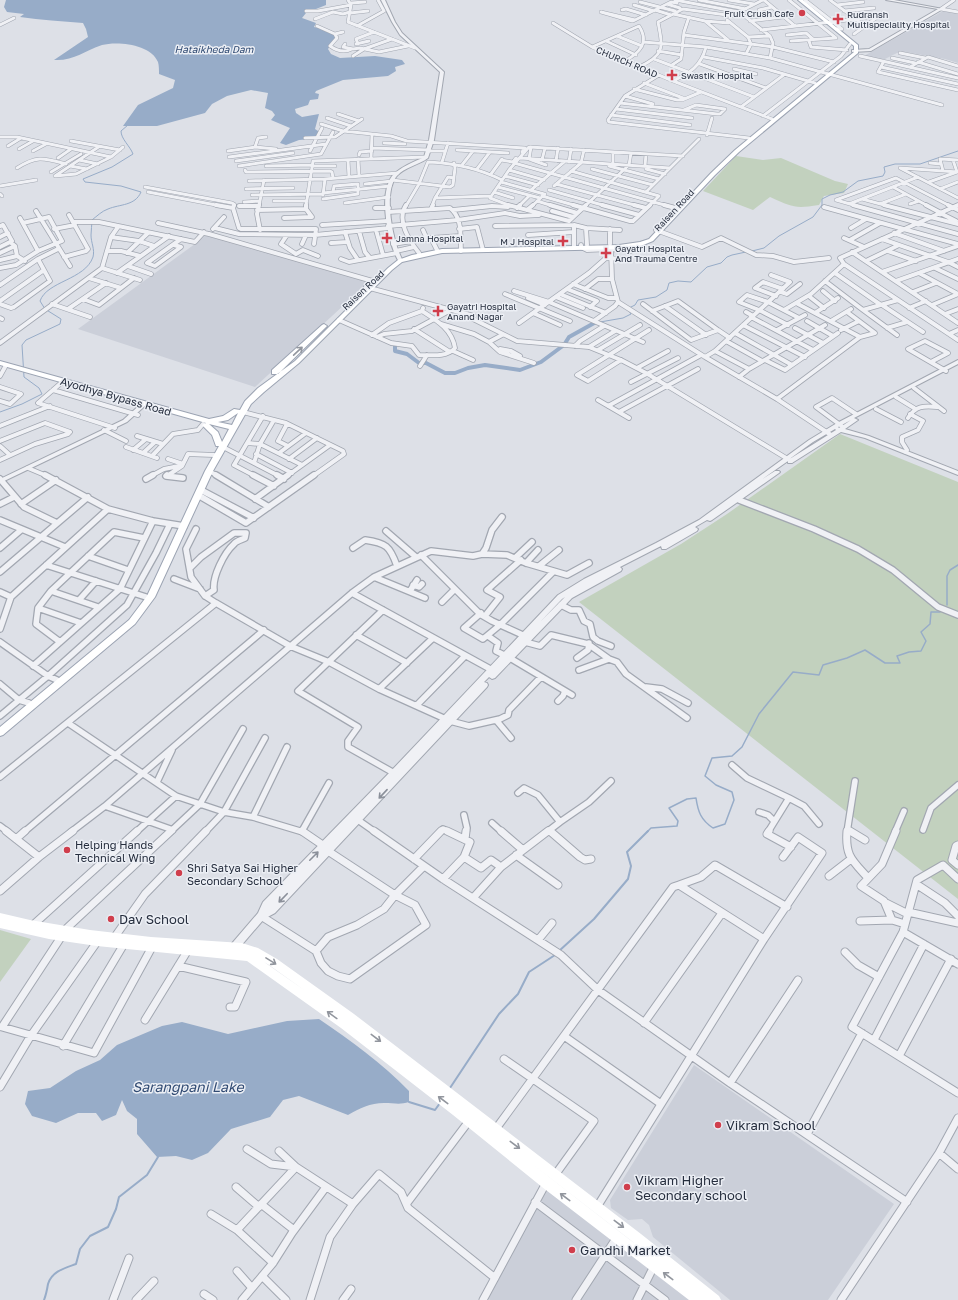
<svg xmlns="http://www.w3.org/2000/svg" width="958" height="1300" font-family="'Golos Text',sans-serif">
<style>
.built{fill:#cbcfd9}
.green{fill:#c2d1be}
.water{fill:#97acc8}
.lines{fill:none;stroke-linecap:round;stroke-linejoin:round}
.stream-far2{stroke:#97acc8;stroke-width:1}
.stream-far1{stroke:#97acc8;stroke-width:1.5}
.stream{stroke:#97acc8;stroke-width:2}
.canal{stroke:#97acc8;stroke-width:4}
.minor-far3-casing{stroke:#a2a7b1;stroke-width:4}
.minor-far2-casing{stroke:#a2a7b1;stroke-width:5.5}
.minor-far1-casing{stroke:#a2a7b1;stroke-width:8}
.minor-casing{stroke:#a2a7b1;stroke-width:9}
.tertiary-casing{stroke:#a2a7b1;stroke-width:2}
.primary-casing{stroke:#9ca4b3;stroke-width:2}
.minor-far3{stroke:#f0f1f5;stroke-width:3}
.minor-far2{stroke:#f0f1f5;stroke-width:4}
.minor-far1{stroke:#f0f1f5;stroke-width:5.5}
.minor{stroke:#f0f1f5;stroke-width:7}
.tertiary{fill:#f0f1f5;fill-rule:evenodd}
.secondary{fill:#fff;fill-rule:evenodd}
.primary{fill:#fff;fill-rule:evenodd}
.oneway{stroke:#92969e}
.oneway2{stroke:#8b909a}
.poi-dot{fill:#d03e4c;stroke:#eceff5;stroke-width:1.5}
.labels{text-anchor:middle;dominant-baseline:central;stroke-width:3;stroke-linejoin:round;paint-order:stroke}
.far-poi-label{font-size:9px;fill:#262e3e;stroke:#eceff5;text-anchor:start}
.far-street-label{font-size:9px;fill:#262e3e;stroke:#eceff5}
.far-water-label{font-size:10px;font-style:italic;fill:#304a72;stroke:#eceff5}
.street-label{font-size:11px;fill:#262e3e;stroke:#eceff5}
.poi-label{font-size:11px;fill:#262e3e;stroke:#eceff5;text-anchor:start}
.near-poi-label{font-size:13px;fill:#262e3e;stroke:#eceff5;text-anchor:start}
.near-water-label{font-size:14px;font-style:italic;fill:#304a72;stroke:#eceff5}
</style>
<rect width="100%" height="100%" fill="#dde0e7"/>
<path class="built" d="M943,11L958,13V63L945,59L905,52L897,53L883,60L864,56Z
M205,234L370,281L255,387L78,329L199,241Z
M694,1065L894,1204L828,1300H730L653,1237L649,1225L642,1219L628,1220L611,1208L610,1200Z
M547,1187L692,1300H490L487,1298Z"/>
<path class="green" d="M736,156L763,160L781,158L835,181L848,184L844,193L824,196L819,205C794,209 793,207 770,197L753,210L703,191Z
M840,434L958,482V899L579,602L681,544L727,514Z
M0,930L31,939L0,982Z"/>
<path class="water" d="M6,0H326V5L306,13L302,18L316,23L314,27L330,31L336,37L328,49L331,54L340,58L375,56L402,60L405,64L395,67L396,71L388,76L343,80L316,91L315,93L319,94L318,99L310,100L308,105L295,109L296,113L302,117L319,114L315,129L321,133L312,139L299,140L286,145L280,143L290,128L271,120L275,115L272,111L265,108L268,93L251,90L227,96L212,104L205,113L157,126H123L138,105L173,88L175,80L159,74C159,71 159,65 158,62C151,44 117,41 102,45C84,51 74,61 54,60L88,37L86,29L83,23C62,21 41,20 20,17L24,14L7,12L4,7Z
M319,1019C351,1041 382,1063 409,1091V1102C400,1105 394,1103 384,1103C370,1103 360,1108 348,1115L299,1096L283,1100L270,1117L231,1129L208,1153L192,1160L176,1156L157,1157L137,1134V1119L127,1111L122,1100L116,1115L102,1121L96,1113H78L56,1123L32,1116L25,1104L28,1091L50,1088L76,1071L100,1060L117,1045L162,1026L182,1022L228,1034L287,1021Z"/>
<g class="lines">
<path class="stream-far2" d="M752,251L764,248L779,236L813,217L822,205V199L830,195L843,192L858,181L883,176L885,172L884,167L895,164H920L958,151
M629,308L635,305L638,300L656,297L667,290L669,283L678,281L691,282L707,267L721,263L727,257L732,255L746,252
M600,322L623,318L631,314L629,311
M0,412L22,404L42,394L39,388L24,377L22,345L26,340L60,324L61,319L45,309L40,301C47,281 85,280 93,257C95,249 91,243 91,235C91,230 92,225 92,220C97,216 102,211 108,209C120,204 135,206 141,192L121,186L85,182L83,179L112,167L133,154C130,146 121,139 121,131L128,125"/>
<path class="stream-far1" d="M947,605V576L950,570L958,565
M647,832L651,828L677,826L678,821L669,808L687,799L696,798C698,812 701,820 713,828L725,824L734,800L732,792L716,785L705,776L712,758L732,756L742,747L759,714L793,672L819,675L823,665L847,658L865,650L885,663H900L897,656L909,652L921,651L926,641L921,632L930,624L931,612H940"/>
<path class="stream" d="M559,951L594,919L628,879L631,866L627,852L648,831
M450,1088L499,1014L518,994L529,972L555,955
M409,1102L435,1110L440,1103
M44,1300C46,1295 47,1290 48,1284C52,1271 65,1268 76,1264L80,1249L90,1236L108,1227L116,1209L119,1197L147,1175L158,1157"/>
<path class="canal" d="M390,343L395,345V351L407,354L419,363H426L445,373H455L468,368L485,365L520,370L541,362L564,345L569,337L596,322"/>
<g class="minor-far3-casing">
<path id="minor-far3" d="M348,0L351,5L348,22L415,48
M675,0L739,12L763,0
M699,0L746,9
M729,0L754,4
M764,0L795,26
M789,0L836,38L791,41
M805,0L842,29H836
M830,0L865,26
M640,2L675,11
M351,3L365,2
M667,4L680,8
M634,5L654,11
M837,5L863,2
M941,9L958,12
M941,9L954,0
M622,10L626,9L646,15
M655,10L671,15
M306,11H318L351,5
M844,11L874,8
M350,13L368,11
M673,14L705,21L729,23
M315,19L333,12L343,14L350,12
M768,19L759,10L772,7
M727,20L748,37L751,44L746,54
M632,21L601,12L635,20
M633,21L671,2L677,3
M705,21L728,40
M750,21L783,17
M553,23L592,47L673,81L772,119
M0,25L14,18
M317,26L335,34L337,38L330,46C337,51 344,53 352,49
M357,26L384,11L378,0
M761,30L865,18
M335,34L343,32
M854,34L883,13
M684,35L773,47L834,62
M787,35L806,33L814,40
M617,36L642,46
M748,37L769,36
M606,41L636,55
M809,41L811,47L847,50
M643,42L706,47L770,58L942,105
M345,44L343,47L353,49L360,48L379,52L408,46
M356,44L369,41
M358,44L356,39L374,32
M592,47L639,26C650,43 639,53 625,61
M658,51L682,55
M900,53L925,58
M353,56L364,49L392,39
M860,56L958,78
M704,57L763,68L815,83
M892,58L915,63
M654,59L754,97
M884,61L878,72L958,90
M918,62L958,74
M700,64L766,88
M672,65L681,59L684,32L689,17
M639,67C665,55 663,48 658,22L683,9L734,16L742,14L770,36L773,43L770,58
M881,67L958,84
M910,67L928,57L958,66
M734,69L756,74
M659,75L625,96L608,120L609,122L749,138
M673,81C690,73 701,66 706,47
M644,83L683,98
M634,89L677,100H682L701,92
M625,96L653,104
M620,103L717,114H720L725,109L696,105L684,110
M741,107L785,74
M616,109L692,118
M338,114L359,121
M611,115L690,125
M763,116L841,56L850,44
M327,118L351,126
M321,124L343,131L391,136L407,141L525,148L522,152
M707,135L712,118
M0,137H17L111,157L123,147
M266,137L258,138L255,147L276,149
M305,138L335,137L362,119
M71,141L120,150
M384,143L405,144
M8,146L21,138
M100,146L55,176L76,174L111,157
M531,147L529,159L546,165
M372,148L429,150
M19,149L33,141
M457,150L508,153
M33,151L46,144
M228,151L256,147
M310,151L322,128
M429,151H445
M613,152V164
M359,155L360,152L372,151
M229,157L326,144
M58,158L71,149
M520,158L670,168
M358,159L359,176
M371,159L372,134
M79,160L98,164
M348,160L349,177
M501,160L513,162L516,158
M542,160L545,148
M236,161L293,153
M556,161L558,148
M442,162L448,143
M569,162L571,149
M514,163L668,206
M930,163L941,164
M462,165L473,151
M70,166L87,169
M239,166L321,154L333,132
M266,166L312,165
M312,166H335
M609,166L659,179
M645,166L646,154
M17,168C37,155 44,158 66,164
M477,169L490,152
M592,169L653,185
M646,169L665,174
M245,170L246,172L330,171L332,172L333,178
M509,170L544,180
M571,171L659,196L649,206
M943,171L940,159L958,160
M51,172L81,154
M958,172L900,168L958,198
M491,174L502,159
M505,176L538,185
M392,180L450,187L453,185L455,168L454,163
M249,181L325,179L398,173
M501,182L544,194
M929,182L957,172L953,160
M365,184L392,181
M556,184L638,206
M0,186L36,180
M554,186L581,163L584,150
M145,187L232,203L234,204V206
M498,187L540,198
M893,187L928,206
M246,189L293,188
M940,189L958,182
M531,190L564,162
M549,190L606,206
M647,191L699,139
M148,192L221,206
M494,192L513,198
M323,193L390,186
M0,194L2,196
M252,195L323,194
M323,195L325,179
M542,196L577,206
M435,198L491,196
M323,199L358,194V184L334,186L333,192
M862,199L888,206
M274,201H307
M537,201L553,206
M244,202L259,201
M345,203L389,197
M849,204L918,177
M880,204L906,194
M910,204L919,201
M259,206L264,180
M306,206L313,161L426,157
M406,206L419,184L428,162C454,163 478,168 502,180
M432,206L435,198L448,177L454,178
M511,206L490,198L509,170L529,147L683,156
M519,206L530,195
M532,206L545,194
M585,206L629,165L631,153
M857,206L836,200L896,178L950,206
M956,206L958,205"/>
</g>
<g class="minor-far2-casing">
<path id="minor-far2" d="M216,205L233,208
M234,205L233,208L239,228L241,229H316L314,244
M259,205L257,214L260,230
M406,205C396,221 409,240 419,253
M508,205L569,221L586,205
M550,205L577,213
M573,205L630,221H633L650,205
M602,205L639,215
M634,205L646,208
M664,205L679,209
M853,205L958,234
M884,205L958,224
M926,205L941,213
M948,205L958,210
M958,205L840,258L844,264L958,340
M239,206H258
M824,207L958,244
M375,208H389
M517,208L520,205
M431,209L433,205
M257,210L306,209V205
M453,210L492,206L508,207
M527,210L533,205
M36,211L70,266
M552,211L573,217
M388,212L450,208C463,218 460,236 461,251
M940,213L956,221
M20,218L38,251
M284,218L312,217L306,209
M74,222H99L195,242L204,232
M158,223L209,234L376,282
M322,225L388,221
M574,225L586,228
M0,226L3,225L12,241L0,247
M388,226L458,220L505,213L520,216L539,215
M495,226L574,225V247
M215,228L239,234L315,235L389,228
M851,228L866,219
M54,229L75,225
M213,229L224,217
M459,229L477,227L483,250
M610,229V244
M376,230L383,255
M423,230L427,239
M656,230L702,247L721,238L756,255L773,256L794,262L829,258
M359,231L365,252L370,258
M345,232L350,248L358,260
M894,233L944,251
M287,235L281,244L296,254L303,250L318,256
M528,235L574,232
M0,237L8,233
M111,237L139,241L154,246
M431,238L437,250
M844,238L864,247
M882,239L948,262L958,267
M850,240L880,223
M10,242L15,246L17,256L25,261
M331,243L348,242
M302,244L306,235
M393,244L431,238L460,236
M174,245L181,247L155,266L147,263L181,239
M581,245V247L587,250L611,249L612,279L618,302L615,306L594,321
M587,245L586,228L620,230
M611,249L631,251
M107,251H121L140,256
M396,251L414,247
M888,251L916,261
M852,252L958,323
M0,253L15,246
M127,253L148,233
M64,257L86,251L88,249L69,215
M341,259L349,262L397,253
M0,260L17,256
M866,261L899,245
M128,266L151,274
M0,268L16,265L38,251L62,241L49,217L23,223
M102,268L140,280
M935,268L958,279
M882,272L958,246
M117,273L169,236
M835,273L881,305
M919,273L958,294
M89,278L121,288
M825,281L863,310L898,300
M896,281L958,259
M573,284L608,298H617
M0,285L38,259L58,249
M366,287L474,316L471,318L517,341L589,347L621,360L646,373L791,461
M567,289L597,301L590,307
M585,289L598,279H612
M514,291L549,302L643,342
M823,291L835,301
M781,292L787,294L800,284
M913,292L936,283
M505,294L570,321
M560,294L606,313
M776,296L755,288L763,282L783,289
M556,297L583,308
M810,297L824,308
M528,298L545,305
M83,299L99,305L134,278
M0,301L44,270
M618,302L705,357L777,399L831,435
M0,304L11,308L14,307L50,281L38,259
M52,304L90,317
M643,304L691,340L718,330L730,338
M798,304L860,337
M882,305L923,332
M932,305L958,294
M665,306L706,335
M909,308L926,301
M68,309L106,283
M784,310L811,294L844,264
M863,310L897,335
M652,311L678,301L718,330
M746,312L753,316L790,282L771,275
M533,313L560,325
M815,313L838,298
M945,314L958,309
M751,317L813,350
M0,318L2,319
M339,320L391,343L412,346L419,355C431,355 446,358 455,348C452,329 436,320 422,311
M807,321L833,336
M831,321L851,309
M519,323L589,273L606,258L624,259
M441,324L474,334L489,342L500,352L534,363
M743,325L805,357
M788,325L759,310L739,302L747,295L768,302L799,318
M795,328L823,343
M887,328L907,322
M414,329L450,352
M777,330L805,315
M841,330L859,321
M735,333L792,365
M949,334L958,330
M372,335L389,323L422,311L423,308
M377,337L384,334L412,331L449,311
M726,341L762,361
M489,342L502,335
M0,343L102,268L111,237L118,227
M575,346L580,341L604,326
M589,347L615,331
M500,349L511,351L520,356
M598,350L640,325
M453,351L473,360
M715,351L749,369
M705,357L715,351L753,316
M621,360L588,381L577,375L649,330
M765,360L785,370L838,333
M931,362L948,353L925,341L908,349L946,371
M420,366L427,355
M637,368L668,351
M0,376L5,367
M739,377L749,369L825,325
M631,382L678,358
M61,383L38,403L115,428
M0,387L21,394L10,404L0,401
M914,388L944,411
M53,390L138,415
M896,397L914,408
M777,399L860,337L875,333L847,312
M598,400L629,418
M608,406L701,355
M876,409L901,422
M243,412L286,423L343,451L344,454L313,476
M619,412L698,369
M908,418C916,405 924,406 938,407
M287,424L278,441L288,446
M0,426L50,406
M843,427L816,407L832,398L856,414
M104,430L126,441
M137,436L163,444
M0,441L45,423L70,432
M248,443L260,444L302,465
M0,446L10,455
M126,447L157,458
M223,447L279,476
M133,450L146,439
M906,452L907,450L902,442V437L918,430L923,421L910,414
M143,453L155,442
M279,453L306,433
M256,454L292,473
M152,456L173,434L198,430L203,424
M168,459L183,464
M289,459L317,438
M0,460L35,444L68,434L70,432
M254,463L260,444L274,420
M28,468L47,476
M209,471L218,476
M151,476L164,469L179,466
M167,476L182,466L188,454L214,455
M255,476L234,465L263,416
M287,476L330,445"/>
</g>
<g class="minor-far1-casing">
<path id="minor-far1" d="M45,475L108,509L153,521L184,526
M167,475L166,476L183,478
M216,475L269,507
M253,475L274,486
M277,475L284,479
M0,479L24,507L57,523
M146,479L153,475
M201,490L254,518
M198,495L246,523L314,475
M255,499L288,475
M739,500L814,529L858,549L893,570L938,607L958,615
M0,504L14,497
M21,504L56,480
M0,520L65,547
M196,529L186,549L191,577L205,596L216,603L290,646L329,662L379,689L450,721L469,726L500,719L508,715L509,710L541,677
M386,531L416,557
M0,548L21,530
M353,548L365,540C386,543 390,546 397,566
M482,554L486,548L492,530L502,517
M421,555L480,614L492,621L527,637
M88,556L128,570
M515,558L532,542
M526,563L538,550
M46,565L146,597
M539,566L559,550
M190,568L201,557L234,533H246L245,538C241,540 236,541 234,544C224,553 212,577 214,590L205,596
M0,572L88,497
M374,577L425,598
M174,579L200,589
M413,585L419,587L422,584
M51,591L98,607
M410,591L417,580
M0,592L11,597
M352,593L492,670
M79,600L96,581
M442,602L455,589
M561,605L571,610H579L584,621L590,624L593,637L598,641L611,646
M38,608L81,623
M383,610L298,691L358,727L348,741V747L394,773
M481,613L464,628L483,639L500,625L553,572
M485,616L500,597L487,590L521,560
M0,629L11,597L108,509
M356,635L407,663
M488,636L498,643L496,651L504,655
M0,642L48,676L57,680
M60,642L36,624L38,608L51,591L114,532L144,538
M525,642L540,646L551,635L588,644L609,659L617,662L626,674L687,718
M510,658L572,695
M577,658L588,650L589,643
M33,666L120,589L153,521
M579,670L609,659
M0,684L19,700L29,703
M646,687L662,689L688,703
M379,689L433,638
M558,701L563,696L565,691
M417,705L465,656
M0,716L48,676L127,605L156,553L170,524
M496,720L511,738
M68,723L176,796L224,812L253,817L303,832
M732,765L747,778L789,798
M0,777L216,603
M157,782L172,750
M518,793L524,788L538,795L560,822L547,832
M105,806L173,830
M759,812L768,815L773,820
M464,815L467,828L466,832
M253,817L287,747
M358,820L375,832
M560,822L589,802L611,781
M492,823L502,832
M0,826L8,832
M549,830L551,832
M848,830L851,832
M923,830L931,808L958,785
M302,831L329,783
M24,832L264,630
M71,832L105,806L352,593L374,577L431,551L473,556L482,554L507,555L526,563L567,575L589,563
M136,832L176,796
M170,832L200,804L243,729
M205,832L224,812L265,738
M440,832L443,829L449,832
M768,832L789,798L804,806L819,824
M847,832L855,781
M895,832L904,811"/>
</g>
<g class="minor-casing">
<path id="minor" d="M6,831L39,857
M302,831L324,846
M374,831L443,879L561,955L598,990L730,1083L907,1202
M501,831L523,850
M550,831L580,857L585,860L591,859
M769,831L767,834L791,847
M847,831C845,856 852,860 868,878
M850,831L865,840
M16,839L25,831
M465,839L466,831
M958,845L956,846L952,860L958,865
M516,855L558,885
M464,857L481,868L491,860L501,867
M414,859L441,831
M829,876L851,859
M443,879L464,857L470,842L447,831
M958,879L943,865L917,880L903,932L852,1027L958,1093
M916,884L945,903L958,916
M679,885L701,877L715,865L787,907
M0,891L39,857L73,831
M473,898L501,867L548,831
M886,903L908,914
M908,912L958,923
M261,916L316,951L321,963L328,971L338,976L350,979L426,925L415,905L395,895L328,851
M892,920L884,901L861,886L882,864L896,831
M860,921L892,920L905,924
M33,925L137,831
M903,932L958,964
M114,938L145,894L206,831
M538,940L552,923
M152,947L94,1053L2,1027L67,928L171,831
M316,951L328,937L357,925L384,909L395,895L424,866
M845,952L858,965L879,977
M178,966L246,982L235,1007H230
M145,1020L188,950
M644,1023L722,913
M564,1036L661,1104
M874,1040L924,944
M63,1046L124,944
M899,1056L951,959
M504,1059L594,1121L555,1175
M730,1083L798,980
M0,1087L30,1037L97,942
M495,1130L673,887L679,885L764,939
M807,1134L862,1033
M247,1149L271,1164L296,1167L353,1204
M939,1153L958,1169
M236,1187L259,1207
M535,1202L665,1300
M407,1203L469,1121
M261,1204L294,1230
M597,1207L764,939L822,853L798,837L783,857
M211,1214L237,1230
M273,1263L292,1233L326,1187
M237,1271L252,1288
M262,1276L286,1300
M204,1294L213,1300
M113,1300L129,1258
M136,1300L154,1281
M242,1300L273,1263L237,1230L296,1167L279,1151
M310,1300L330,1237L353,1204L379,1174L401,1192L408,1208L495,1278
M343,1300L351,1289
M483,1300L546,1183
M576,1300L617,1237
M637,1300L654,1266
M841,1300L939,1153L958,1118"/>
</g>
<g class="tertiary-casing">
<path id="tertiary" d="M381,0H385L395,22L402,33L444,72L434,140L428,158C419,165 404,167 396,177C383,195 393,243 403,261L401,262H399C388,244 378,195 392,176C400,167 414,162 424,157L429,140L440,72L400,35L392,22Z
M886,0H894L943,9L871,51L852,52V50H853L869,49L938,9Z
M958,360V364L854,418L858,420L845,429L869,436L958,471V475L865,438L841,432L792,463H788V461L761,480L775,471H779L780,472L779,473L712,520L710,521L707,520L695,527L698,529L697,531L666,549H662L661,546L620,567L622,569L621,571L572,598L495,678L492,679L489,677L484,682L487,683L488,685L487,687L275,913L264,919L234,954L231,955L228,954L227,951L228,948L258,913L263,902L391,771L558,595L584,579L656,543L699,520L809,440L837,423ZM851,420L839,428L838,427ZM835,429L836,430L788,460L813,442ZM565,597L540,622L562,599Z
M144,402L147,404L146,405L127,422L0,483V479L123,420L142,403Z"/>
</g>
<g class="primary-casing">
<path id="primary" d="M798,0H803L858,45V53L739,152L715,175L653,241L641,246L619,249L442,253L402,262L392,270L299,363L264,392L251,404L213,471L155,597L135,624L3,735L0,736V727L129,620L147,596L205,471L219,446H216L212,435L202,425L206,423L0,365V361L209,419L223,416L234,409L240,410L245,401L258,388L295,361L388,268L398,260L412,255L442,249L619,245L640,242L649,239L711,173L735,150L854,52V46ZM238,413L232,425L218,422L228,420ZM209,424L229,429L222,442L218,432Z
M324,324L327,326L326,327L278,374H272V370L322,325Z"/>
</g>
<use href="#minor-far3" class="minor-far3"/>
<use href="#minor-far2" class="minor-far2"/>
<use href="#minor-far1" class="minor-far1"/>
<use href="#minor" class="minor"/>
<use href="#tertiary" class="tertiary"/>
<path class="secondary" d="M0,913L30,920L90,930L151,937L242,943L258,948L277,959L354,1014L641,1234L719,1296L721,1300H689L542,1187L453,1115L341,1028L247,961L97,946L49,939L0,928ZM264,962L269,965L307,992ZM518,1153L633,1242L634,1243Z"/>
<use href="#primary" class="primary"/>
</g>
<defs><path id="oneway-shaft" d="M-6 0H5M1.5-3L5.5 0L1.5 3" fill="none" stroke-width="1.6" stroke-linecap="round" stroke-linejoin="round"/></defs>
<g class="oneway">
<use href="#oneway-shaft" transform="translate(298 351) rotate(-43)"/>
<use href="#oneway-shaft" transform="translate(271 961) rotate(32)"/>
<use href="#oneway-shaft" transform="translate(332 1015) rotate(-144)"/>
<use href="#oneway-shaft" transform="translate(376 1038) rotate(37)"/>
<use href="#oneway-shaft" transform="translate(443 1100) rotate(-143)"/>
<use href="#oneway-shaft" transform="translate(515 1145) rotate(37)"/>
<use href="#oneway-shaft" transform="translate(565 1197) rotate(-143)"/>
<use href="#oneway-shaft" transform="translate(619 1224) rotate(37)"/>
<use href="#oneway-shaft" transform="translate(668 1276) rotate(-143)"/>
</g>
<g class="oneway2">
<use href="#oneway-shaft" transform="translate(383 794) rotate(133)"/>
<use href="#oneway-shaft" transform="translate(314 856) rotate(-45)"/>
<use href="#oneway-shaft" transform="translate(283 898) rotate(134)"/>
</g>
<g class="poi-dot">
<circle cx="802" cy="13" r="4"/>
<path d="M836 13h4v4h4v4h-4v4h-4v-4h-4v-4h4z"/>
<path d="M670 69h4v4h4v4h-4v4h-4v-4h-4v-4h4z"/>
<path d="M385 232h4v4h4v4h-4v4h-4v-4h-4v-4h4z"/>
<path d="M561 235h4v4h4v4h-4v4h-4v-4h-4v-4h4z"/>
<path d="M604 247h4v4h4v4h-4v4h-4v-4h-4v-4h4z"/>
<path d="M436 305h4v4h4v4h-4v4h-4v-4h-4v-4h4z"/>
<circle cx="67" cy="850" r="4"/>
<circle cx="179" cy="873" r="4"/>
<circle cx="111" cy="919" r="4"/>
<circle cx="718" cy="1125" r="4"/>
<circle cx="627" cy="1187" r="4"/>
<circle cx="572" cy="1250" r="4"/>
</g>
<g class="labels">
<g class="far-poi-label">
<text x="794" y="13" text-anchor="end">Fruit Crush Cafe</text>
<text x="847" y="14">Rudransh<tspan x="847" dy="10">Multispeciality Hospital</tspan></text>
<text x="681" y="75">Swastik Hospital</text>
<text x="396" y="238">Jamna Hospital</text>
<text x="554" y="241" text-anchor="end">M J Hospital</text>
<text x="615" y="248">Gayatri Hospital<tspan x="615" dy="10">And Trauma Centre</tspan></text>
<text x="447" y="306">Gayatri Hospital<tspan x="447" dy="10">Anand Nagar</tspan></text>
</g>
<g class="far-street-label">
<text transform="translate(627 62) rotate(23)">CHURCH ROAD</text>
<text transform="translate(674 210) rotate(-47)">Raisen Road</text>
<text transform="translate(363 290) rotate(-43)">Raisen Road</text>
</g>
<g class="far-water-label">
<text x="214" y="49">Hataikheda Dam</text>
</g>
<g class="street-label">
<text transform="translate(116 396) rotate(16)">Ayodhya Bypass Road</text>
</g>
<g class="poi-label">
<text x="75" y="844">Helping Hands<tspan x="75" dy="13">Technical Wing</tspan></text>
<text x="187" y="867">Shri Satya Sai Higher<tspan x="187" dy="13">Secondary School</tspan></text>
</g>
<g class="near-poi-label">
<text x="119" y="919">Dav School</text>
<text x="726" y="1125">Vikram School</text>
<text x="635" y="1180">Vikram Higher<tspan x="635" dy="15">Secondary school</tspan></text>
<text x="580" y="1250">Gandhi Market</text>
</g>
<g class="near-water-label">
<text x="188" y="1086">Sarangpani Lake</text>
</g>
</g>
</svg>
